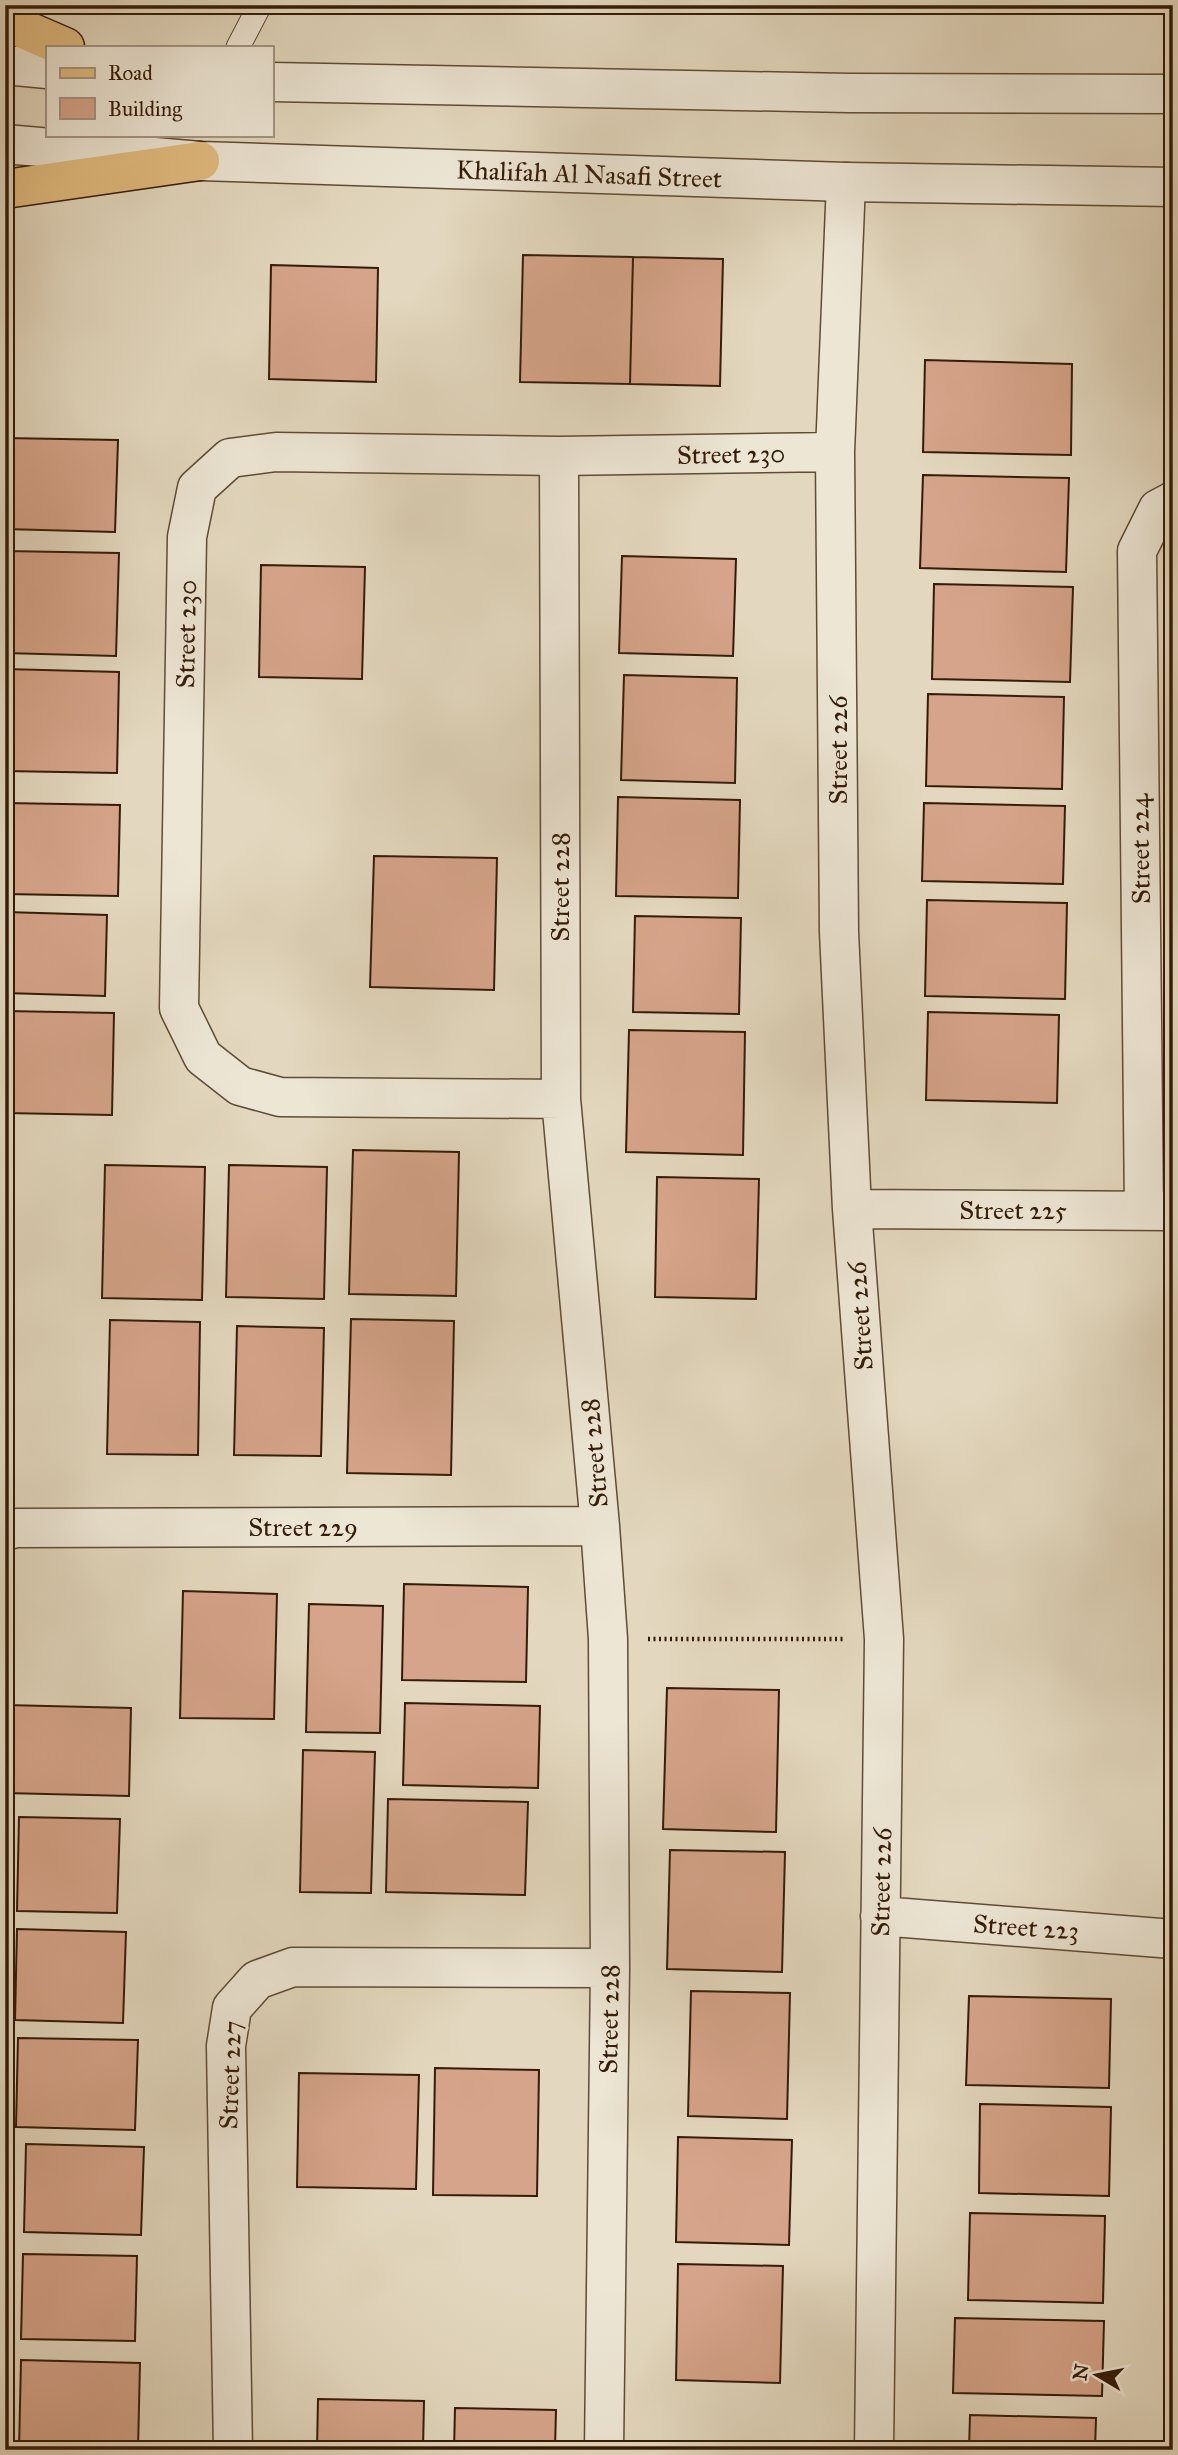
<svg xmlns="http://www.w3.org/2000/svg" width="1178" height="2455" font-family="'IM FELL Great Primer',serif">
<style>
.building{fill:#d6a48a;stroke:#341c07;stroke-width:2}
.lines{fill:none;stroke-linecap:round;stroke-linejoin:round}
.service-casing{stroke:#604b35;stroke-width:25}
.minor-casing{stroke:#604b35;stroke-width:41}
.tertiary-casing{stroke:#604b35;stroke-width:41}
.primary-casing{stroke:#341c07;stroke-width:41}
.path{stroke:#341c07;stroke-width:4.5;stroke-dasharray:2 3.5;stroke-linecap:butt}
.service{stroke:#ede6d5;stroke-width:23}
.minor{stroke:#ede6d5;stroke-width:38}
.tertiary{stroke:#ede6d5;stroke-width:38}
.primary{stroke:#e2bc80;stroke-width:38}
.labels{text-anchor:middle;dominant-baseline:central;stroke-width:6;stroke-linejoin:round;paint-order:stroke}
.street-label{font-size:26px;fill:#341c07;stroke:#ede6d5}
</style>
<rect width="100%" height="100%" fill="#e3d8bf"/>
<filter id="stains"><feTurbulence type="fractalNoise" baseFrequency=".00286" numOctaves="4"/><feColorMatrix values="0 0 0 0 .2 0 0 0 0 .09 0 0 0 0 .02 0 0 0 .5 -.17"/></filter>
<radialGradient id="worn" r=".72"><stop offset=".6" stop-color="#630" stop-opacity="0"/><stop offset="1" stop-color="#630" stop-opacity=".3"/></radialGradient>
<path class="building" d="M523,255L633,257L630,384L520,382Z
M633,257L723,259L720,386L630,384Z
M271,265L378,268L376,382L269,379Z
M925,360L1072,364L1071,455L923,452Z
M5,438L118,440L115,532L5,529Z
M923,475L1069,478L1066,572L920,568Z
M5,551L119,553L116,656L5,653Z
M622,556L736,559L733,656L619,653Z
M261,565L365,567L362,679L259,677Z
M934,584L1073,587L1070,682L932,679Z
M5,669L119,672L117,773L5,771Z
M624,675L737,678L735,783L621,780Z
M928,694L1064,697L1062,789L926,786Z
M618,797L740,800L738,898L616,896Z
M5,803L120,805L118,896L5,894Z
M924,803L1065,806L1063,884L922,881Z
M374,856L497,858L494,990L370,987Z
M927,900L1067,903L1065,999L925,996Z
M5,912L107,915L105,996L5,993Z
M635,916L741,918L739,1014L633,1012Z
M5,1011L114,1013L112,1115L5,1113Z
M928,1012L1059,1015L1057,1103L926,1100Z
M629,1030L745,1032L743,1155L626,1152Z
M353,1150L459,1152L456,1296L349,1294Z
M105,1165L205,1167L202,1300L102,1298Z
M229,1165L327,1167L324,1299L226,1297Z
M657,1177L759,1179L756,1299L655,1297Z
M351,1319L454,1321L451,1475L347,1473Z
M110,1320L200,1322L198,1455L107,1454Z
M237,1326L324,1328L321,1456L234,1455Z
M404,1584L528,1587L526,1682L402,1680Z
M183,1591L277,1594L274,1719L180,1718Z
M309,1604L383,1606L380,1733L306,1732Z
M667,1688L779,1690L776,1832L663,1829Z
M405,1703L540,1706L538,1788L403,1785Z
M5,1705L131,1708L129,1796L5,1793Z
M303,1750L375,1752L371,1893L300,1892Z
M388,1799L528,1802L525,1895L386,1892Z
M19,1817L120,1819L117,1913L17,1911Z
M670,1850L785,1852L782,1972L667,1969Z
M17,1929L126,1932L123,2023L15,2020Z
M691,1991L790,1993L787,2119L688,2116Z
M969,1996L1111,1999L1109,2088L966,2085Z
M18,2038L138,2040L135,2130L16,2127Z
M435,2068L539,2070L537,2196L433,2195Z
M299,2073L419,2075L416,2189L297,2187Z
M980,2104L1111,2107L1109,2196L979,2193Z
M678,2137L792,2140L789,2245L676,2242Z
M26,2144L144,2147L141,2235L24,2232Z
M970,2213L1105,2216L1103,2303L968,2300Z
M23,2254L137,2256L135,2341L21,2339Z
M678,2264L783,2266L780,2383L676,2380Z
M955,2318L1104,2321L1102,2396L953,2393Z
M21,2360L140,2363L138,2450H19Z
M318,2399L424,2401L423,2450H317Z
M455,2408L556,2410L555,2450H454Z
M970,2415L1096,2418L1095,2450H969Z"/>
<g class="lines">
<g class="service-casing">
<path id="service" d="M238,47L260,5"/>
</g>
<g class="minor-casing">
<path id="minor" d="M846,182L835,452L839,932L852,1209L884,1639L874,2450
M559,456L561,1099L600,1526L608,1639L610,1968L604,2450
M561,1099L280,1097L240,1086L203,1057L179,1008L187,537L197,488L230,458L276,452L559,456L835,452
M852,1209L1173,1211
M1144,1211L1137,551L1158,509L1173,501
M5,1531L16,1528L600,1526
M880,1916L1173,1939
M233,2450L226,2046L232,2008L257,1980L293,1967L610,1968"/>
</g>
<g class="tertiary-casing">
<path id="tertiary" d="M5,65L47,69
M271,82L849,93L1173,94
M5,144L200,161L846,182L1173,187"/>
</g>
<g class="primary-casing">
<path id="primary" d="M5,18L14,25L65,47
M5,189L200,161"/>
</g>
<path class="path" d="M648,1639H845"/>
<use href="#service" class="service"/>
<use href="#minor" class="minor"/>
<use href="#tertiary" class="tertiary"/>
<use href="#primary" class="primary"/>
</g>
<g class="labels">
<g class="street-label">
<text transform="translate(589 174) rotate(2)">Khalifah Al Nasafi Street</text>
<text transform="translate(731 454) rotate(-1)">Street 230</text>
<text transform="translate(186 634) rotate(-89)">Street 230</text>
<text transform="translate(838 750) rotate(-90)">Street 226</text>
<text transform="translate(1140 849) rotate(-91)">Street 224</text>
<text transform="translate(560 887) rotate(-90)">Street 228</text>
<text x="1013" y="1210">Street 225</text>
<text transform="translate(860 1316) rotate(-94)">Street 226</text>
<text transform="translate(594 1453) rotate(-95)">Street 228</text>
<text x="303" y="1527">Street 229</text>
<text transform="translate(881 1882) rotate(-89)">Street 226</text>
<text transform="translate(1026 1927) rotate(4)">Street 223</text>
<text transform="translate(609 2019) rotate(-89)">Street 228</text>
<text transform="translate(230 2075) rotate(-88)">Street 227</text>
</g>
</g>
<rect width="1178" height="2455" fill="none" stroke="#e3d8bf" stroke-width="28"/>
<rect x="7" y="7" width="1164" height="2441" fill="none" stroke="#341c07" stroke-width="3.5"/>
<rect x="14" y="14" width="1150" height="2427" fill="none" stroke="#341c07" stroke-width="2"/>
<rect x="46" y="46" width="228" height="91" fill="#ede6d5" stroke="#a39583" stroke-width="2"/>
<rect x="60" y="68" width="35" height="10" fill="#e2bc80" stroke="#a39583" stroke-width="2"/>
<text x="108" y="80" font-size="21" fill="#341c07">Road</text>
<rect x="60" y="98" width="35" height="21" fill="#d6a48a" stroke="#a39583" stroke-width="2"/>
<text x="108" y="116" font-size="21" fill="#341c07">Building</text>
<g transform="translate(1097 2375) rotate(280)" stroke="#ede6d5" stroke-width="5" paint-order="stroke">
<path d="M0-5L12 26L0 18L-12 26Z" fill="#341c07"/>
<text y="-10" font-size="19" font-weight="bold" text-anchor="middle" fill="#341c07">N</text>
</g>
<rect width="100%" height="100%" filter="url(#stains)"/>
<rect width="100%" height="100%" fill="url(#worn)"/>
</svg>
